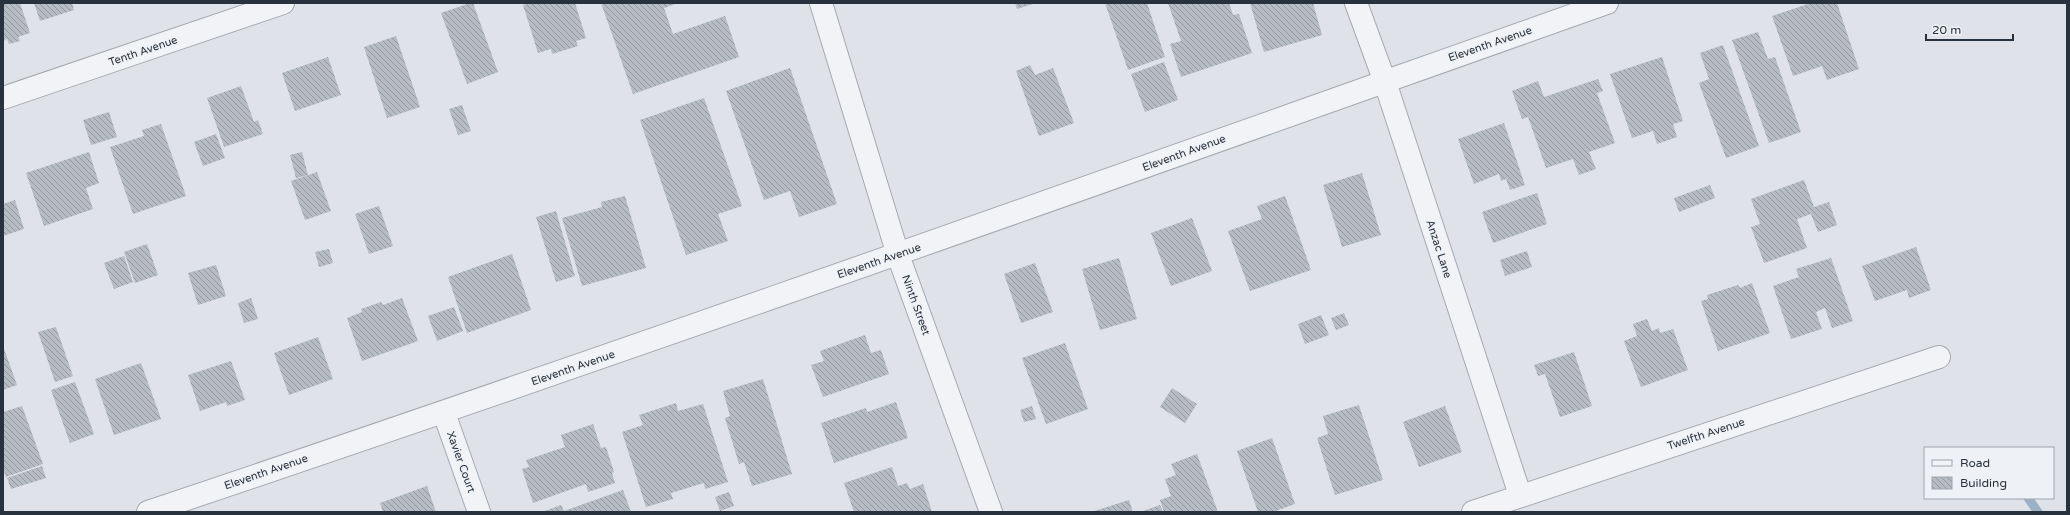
<svg xmlns="http://www.w3.org/2000/svg" width="2070" height="515" font-family="'Varela Round',sans-serif">
<style>
.lines{fill:none;stroke-linecap:round;stroke-linejoin:round}
.stream{stroke:#9ab1c7;stroke-width:9}
.building{fill:url(#building-back-hatch)}
.minor-casing{stroke:#a4a9b2;stroke-width:24}
.minor{stroke:#f1f3f6;stroke-width:22}
.labels{text-anchor:middle;dominant-baseline:central;stroke-width:3;stroke-linejoin:round;paint-order:stroke}
.street-label{font-size:11px;fill:#28313e;stroke:#eef1f5}
</style>
<defs>
<pattern id="building-back-hatch" width="6" height="6" patternUnits="userSpaceOnUse"><rect width="6" height="6" fill="#b6bcc4"/><path d="M-1 5l2 2M0 0l6 6M5-1l2 2" fill="none" stroke="#9499a1"/></pattern>
</defs>
<rect width="100%" height="100%" fill="#dfe2e8"/>
<g class="lines">
<path class="stream" d="M2028,498L2038,512"/>
</g>
<path class="building" d="M3,3H20L30,33L18,37L20,41L9,44L7,39L3,41Z
M34,3H72L74,10L40,21Z
M470,3H473L498,72L467,84L441,13Z
M531,3H575L586,38L576,41L578,46L552,54L551,49L538,53L523,5Z
M601,3H678L664,8L673,34L725,16L739,57L633,94Z
M1015,3H1036L1017,9Z
M1105,3H1147L1165,57L1128,70Z
M1168,3H1229L1233,15L1239,14L1252,53L1181,77L1170,44L1181,41Z
M1250,3H1313L1322,35L1264,52Z
M1811,3H1837L1859,69L1827,80L1822,66L1793,76L1772,16Z
M1758,32L1768,59L1775,57L1801,132L1769,143L1732,40Z
M396,36L420,107L387,118L364,47Z
M1723,45L1759,146L1726,158L1699,83L1709,79L1700,53Z
M328,57L341,95L295,111L282,73Z
M1662,57L1683,121L1673,124L1677,137L1657,144L1653,131L1632,138L1610,74Z
M1164,62L1178,100L1145,112L1131,74Z
M1030,65L1035,75L1053,68L1074,123L1039,136L1016,71Z
M790,68L837,204L799,217L790,191L764,200L726,91Z
M1598,79L1603,91L1597,93L1615,143L1589,152L1596,169L1579,175L1573,159L1546,168L1528,117L1522,119L1512,91L1538,81L1544,97Z
M241,86L254,122L258,120L263,134L224,147L207,98Z
M704,98L742,206L718,214L728,241L686,255L640,120Z
M462,105L471,131L458,135L449,109Z
M109,112L117,137L91,145L83,120Z
M1504,123L1525,185L1510,190L1506,179L1501,181L1499,174L1474,184L1458,139Z
M161,124L186,196L133,214L110,147L144,136L142,130Z
M216,134L225,158L203,166L194,142Z
M89,152L99,183L86,188L93,209L44,226L26,173Z
M302,152L308,175L296,178L290,155Z
M317,172L331,211L305,220L291,181Z
M1362,173L1381,235L1342,247L1323,185Z
M1804,180L1814,207L1829,202L1837,225L1818,232L1811,214L1797,219L1807,248L1764,263L1751,227L1760,224L1751,199Z
M1710,185L1715,198L1679,212L1674,198Z
M1537,193L1547,224L1493,243L1482,212Z
M625,196L646,268L582,286L562,218L602,207L601,202Z
M1285,196L1311,270L1250,291L1228,231L1262,219L1257,206Z
M15,200L24,229L3,236V204Z
M379,206L393,246L369,254L355,214Z
M556,211L575,276L556,282L536,217Z
M1192,218L1212,271L1171,286L1151,233Z
M147,244L158,275L135,283L124,252Z
M1916,247L1931,290L1909,298L1907,290L1875,301L1862,266Z
M329,249L333,263L319,267L315,252Z
M1527,251L1532,267L1505,276L1500,260Z
M512,254L531,310L467,333L448,277Z
M124,256L133,282L114,289L104,263Z
M1119,258L1137,319L1100,330L1082,269Z
M1831,258L1853,321L1832,328L1825,308L1816,312L1822,329L1791,339L1773,286L1799,277L1796,269Z
M1035,263L1053,312L1021,323L1004,274Z
M216,265L226,296L198,305L188,273Z
M1752,283L1770,333L1718,351L1701,301L1708,299L1707,295L1738,285L1740,288Z
M251,298L258,319L244,323L238,303Z
M402,298L418,341L362,361L347,318L362,312L361,309L381,302L383,305Z
M454,307L463,331L437,341L428,316Z
M1344,313L1349,325L1336,330L1331,318Z
M1321,315L1329,335L1305,344L1298,324Z
M1647,319L1652,331L1659,328L1660,333L1673,329L1688,370L1641,387L1624,341L1637,336L1633,324Z
M56,327L73,376L55,382L38,332Z
M865,335L871,353L881,350L889,374L823,397L811,365L824,361L820,351Z
M318,337L333,379L289,395L274,353Z
M1065,343L1088,409L1046,424L1022,358Z
M3,346L17,385L3,390Z
M1574,352L1592,406L1560,417L1545,374L1538,376L1534,365Z
M231,361L245,400L227,406L226,402L200,411L188,375Z
M141,363L161,419L114,435L95,379Z
M763,379L792,474L752,486L744,462L739,464L725,418L730,416L723,391Z
M75,382L94,434L70,443L51,390Z
M1172,388L1197,404L1185,423L1160,407Z
M896,402L908,438L834,463L821,423L866,408L867,412Z
M676,403L678,411L703,404L728,482L705,489L704,483L671,493L673,499L646,507L622,432L643,425L639,415Z
M1359,405L1383,480L1335,495L1317,438L1328,434L1323,416Z
M22,406L43,464L6,477L3,468V412Z
M1032,406L1036,419L1024,422L1020,410Z
M1445,406L1462,452L1419,467L1403,422Z
M593,424L601,448L606,447L614,472L612,473L615,483L588,492L586,484L533,503L522,469L529,467L526,460L565,447L561,435Z
M1272,438L1295,504L1273,512H1258L1237,451Z
M1197,454L1218,512H1164L1160,500L1171,496L1165,479L1176,475L1171,464Z
M42,466L46,478L11,489L7,478Z
M892,467L898,486L907,483L910,489L923,484L932,512H854L844,483Z
M427,486L436,512H383L380,503Z
M623,490L631,512H542L561,505L564,511Z
M729,492L734,506L720,511L715,497Z
M1129,500L1133,512H1091Z
M1160,505L1163,512H1140Z"/>
<g class="lines">
<g class="minor-casing">
<path id="minor" d="M821,3L898,255L991,512
M1356,3L1385,82L1520,495
M3,98L283,3
M444,413L479,512
M148,512C637,348 1121,175 1607,3
M1473,512L1939,357"/>
</g>
<use href="#minor" class="minor"/>
</g>
<g class="labels">
<g class="street-label">
<text transform="translate(1490 44) rotate(-19)">Eleventh Avenue</text>
<text transform="translate(143 51) rotate(-19)">Tenth Avenue</text>
<text transform="translate(1184 153) rotate(-20)">Eleventh Avenue</text>
<text transform="translate(1439 249) rotate(72)">Anzac Lane</text>
<text transform="translate(879 261) rotate(-19)">Eleventh Avenue</text>
<text transform="translate(916 305) rotate(70)">Ninth Street</text>
<text transform="translate(573 368) rotate(-19)">Eleventh Avenue</text>
<text transform="translate(1706 434) rotate(-18)">Twelfth Avenue</text>
<text transform="translate(461 462) rotate(70)">Xavier Court</text>
<text transform="translate(266 472) rotate(-19)">Eleventh Avenue</text>
</g>
</g>
<rect width="2070" height="515" fill="none" stroke="#28313e" stroke-width="8"/>
<rect x="1924" y="447" width="130" height="52" fill="#eef1f5" stroke="#9fa4ac"/>
<rect x="1932" y="460" width="20" height="6" fill="#f1f3f6" stroke="#9fa4ac"/>
<text x="1960" y="467" font-size="12" fill="#28313e">Road</text>
<rect x="1932" y="477" width="20" height="12" fill="url(#building-back-hatch)" stroke="#9fa4ac"/>
<text x="1960" y="487" font-size="12" fill="#28313e">Building</text>
<path d="M1926 34v6h87v-6" fill="none" stroke="#28313e" stroke-width="2"/>
<text x="1932" y="34" font-size="12" fill="#28313e" stroke="#eef1f5" stroke-width="3" paint-order="stroke">20 m</text>
</svg>
